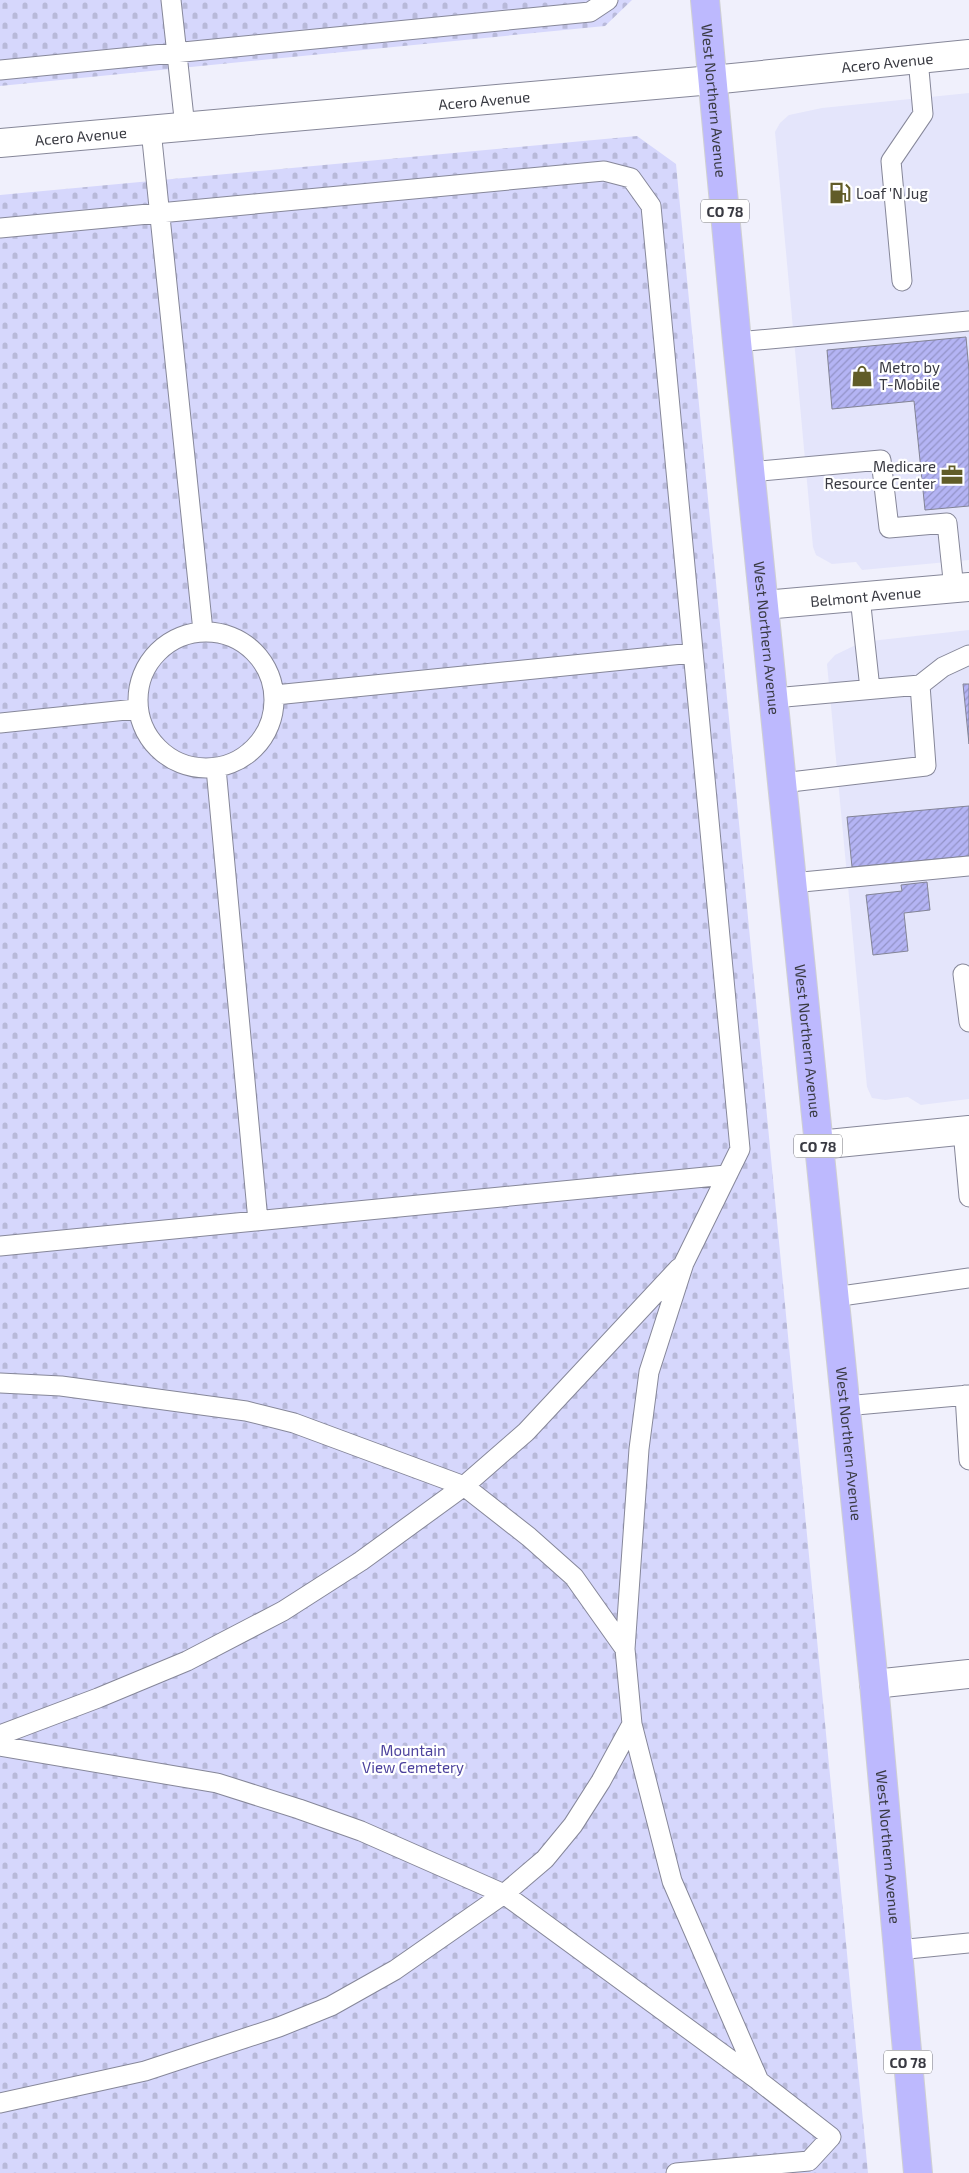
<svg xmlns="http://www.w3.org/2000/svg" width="969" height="2173" font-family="'Exo 2',sans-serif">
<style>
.built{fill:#e4e5fb}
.cemetery{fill:url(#cemetery-stones)}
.building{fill:url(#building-hatch);stroke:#838496}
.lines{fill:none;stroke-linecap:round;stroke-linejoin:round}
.service-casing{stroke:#868799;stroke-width:21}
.minor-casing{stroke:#868799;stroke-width:30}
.tertiary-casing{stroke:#868799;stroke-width:30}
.primary-casing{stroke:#cfd0d2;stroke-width:30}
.service{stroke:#fff;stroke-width:19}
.minor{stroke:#fff;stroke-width:28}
.tertiary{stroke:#fff;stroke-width:28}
.primary{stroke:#bdb9fe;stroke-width:28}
.labels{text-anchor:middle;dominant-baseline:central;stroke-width:4.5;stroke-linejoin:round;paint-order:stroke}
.shield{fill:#fff;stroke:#74757b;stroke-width:1}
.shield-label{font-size:14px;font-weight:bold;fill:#393a42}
.street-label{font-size:15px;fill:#393a42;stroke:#fff}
.poi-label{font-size:15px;fill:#393a42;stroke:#fff;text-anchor:start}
.park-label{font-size:15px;fill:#4c429d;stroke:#fff}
</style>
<defs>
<pattern id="cemetery-stones" width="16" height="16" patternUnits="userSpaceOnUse" patternTransform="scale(1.25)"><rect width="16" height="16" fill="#d6d7fc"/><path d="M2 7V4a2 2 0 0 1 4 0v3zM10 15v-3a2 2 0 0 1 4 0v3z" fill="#b8b9d9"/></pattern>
<pattern id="building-hatch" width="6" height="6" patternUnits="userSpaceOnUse" patternTransform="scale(1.25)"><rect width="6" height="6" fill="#b4b4f4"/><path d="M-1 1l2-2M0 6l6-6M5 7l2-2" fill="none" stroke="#9393c7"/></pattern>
</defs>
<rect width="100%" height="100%" fill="#f0f0fc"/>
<path class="built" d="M969,93V560L862,570L856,562L832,564L816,555L813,547L775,132L780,123L789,115L822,108Z
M969,630V1099L921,1105L908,1097L885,1100L872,1098L867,1087L827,664L835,655L862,642Z"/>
<path class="cemetery" d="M0,0H632L605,26L0,86Z
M637,136L676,164L868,2173H0V195Z"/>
<path class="building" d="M966,337L969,371V506L925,510L914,401L832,409L827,350Z
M963,684H969V744Z
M969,806V856L852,867L847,817Z
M927,882L930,910L904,913L908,951L873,955L866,895L902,891L901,885Z"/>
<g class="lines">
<g class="service-casing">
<path id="service" d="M171,0L185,127
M0,70L590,12L608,0
M151,130L203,631
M0,228L604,171L631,178L651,206L740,1149L684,1263L649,1372L639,1449L625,1649L632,1724L672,1881L759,2081L831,2137L809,2161L676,2173
M902,281L891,161L923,114L918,59
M737,342L969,321
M750,472L881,460L889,528L947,523L954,589
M860,597L870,689
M138 700a68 68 0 1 1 136 0a68 68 0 1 1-136 0Z
M920,685L943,667L969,655
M275,695L693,653
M774,698L920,685L926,766L782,783
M0,723L136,709
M216,768L258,1221
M792,883L969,866
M963,974L969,1022
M963,1131L969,1197
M0,1246L726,1175
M834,1297L969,1278
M0,1383L61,1386L246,1411L294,1423L464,1486L529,1537L574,1577L625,1649
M965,1395L969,1460
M845,1406L969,1395
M0,1735L98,1698L187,1661L283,1611L361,1561L464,1486L526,1432L679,1268
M0,1746L217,1783L299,1809L361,1831L504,1894L758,2080
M898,1950L969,1943
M0,2103L145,2071L279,2027L331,2006L395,1970L504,1894L545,1859L573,1825L601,1781L632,1724"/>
</g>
<g class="minor-casing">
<g id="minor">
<path id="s1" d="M764,605L969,587"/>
<path d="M818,1145L969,1130"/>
<path d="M874,1684L969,1674"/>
</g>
</g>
<g class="tertiary-casing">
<g id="tertiary">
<path id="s2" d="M0,143L712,80L969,54"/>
</g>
</g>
<g class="primary-casing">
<g id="primary">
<path id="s3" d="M705,0L737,342L874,1684L918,2173"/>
</g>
</g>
<use href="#service" class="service"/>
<use href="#minor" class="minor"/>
<use href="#tertiary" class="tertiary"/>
<use href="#primary" class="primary"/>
</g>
<defs>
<g id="fuel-bare" transform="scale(1.725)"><path d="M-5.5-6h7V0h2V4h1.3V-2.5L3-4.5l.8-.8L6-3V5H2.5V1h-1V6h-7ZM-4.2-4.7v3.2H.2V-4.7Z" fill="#615c28" stroke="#fff" stroke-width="2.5" paint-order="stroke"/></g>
<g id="shop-bare" transform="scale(1.725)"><path d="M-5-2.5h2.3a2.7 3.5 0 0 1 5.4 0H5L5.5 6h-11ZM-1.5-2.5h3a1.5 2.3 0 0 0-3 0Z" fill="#615c28" stroke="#fff" stroke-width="2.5" paint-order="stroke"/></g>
<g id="office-bare" transform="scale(1.725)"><path d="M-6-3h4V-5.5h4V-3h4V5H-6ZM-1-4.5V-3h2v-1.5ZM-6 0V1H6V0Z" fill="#615c28" stroke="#fff" stroke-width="2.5" paint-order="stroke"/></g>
</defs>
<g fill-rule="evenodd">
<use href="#fuel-bare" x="840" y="193"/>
<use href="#shop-bare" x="862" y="376"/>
<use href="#office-bare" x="952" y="475"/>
</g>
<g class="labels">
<g class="shield">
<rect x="701" y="199.5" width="48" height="23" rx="4"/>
<rect x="794" y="1134.5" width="48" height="23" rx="4"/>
<rect x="884" y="2050.5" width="48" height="23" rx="4"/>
</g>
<g class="shield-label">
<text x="725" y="211">CO 78</text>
<text x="818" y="1146">CO 78</text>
<text x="908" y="2062">CO 78</text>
</g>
<g class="street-label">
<text stroke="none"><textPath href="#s2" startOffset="891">Acero Avenue</textPath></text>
<text stroke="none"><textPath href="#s2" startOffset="486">Acero Avenue</textPath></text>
<text stroke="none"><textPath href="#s3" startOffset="101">West Northern Avenue</textPath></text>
<text stroke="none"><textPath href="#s2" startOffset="81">Acero Avenue</textPath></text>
<text stroke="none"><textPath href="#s1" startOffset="102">Belmont Avenue</textPath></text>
<text stroke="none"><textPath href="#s3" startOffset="641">West Northern Avenue</textPath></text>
<text stroke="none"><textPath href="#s3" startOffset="1046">West Northern Avenue</textPath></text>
<text stroke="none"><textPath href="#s3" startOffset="1451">West Northern Avenue</textPath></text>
<text stroke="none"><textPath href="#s3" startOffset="1856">West Northern Avenue</textPath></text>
</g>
<g class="poi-label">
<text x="856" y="193">Loaf 'N Jug</text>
<text x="879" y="367">Metro by<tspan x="879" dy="17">T-Mobile</tspan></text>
<text x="936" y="466" text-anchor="end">Medicare<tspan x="936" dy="17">Resource Center</tspan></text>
</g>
<g class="park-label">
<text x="413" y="1750">Mountain<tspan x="413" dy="17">View Cemetery</tspan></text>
</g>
</g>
</svg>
